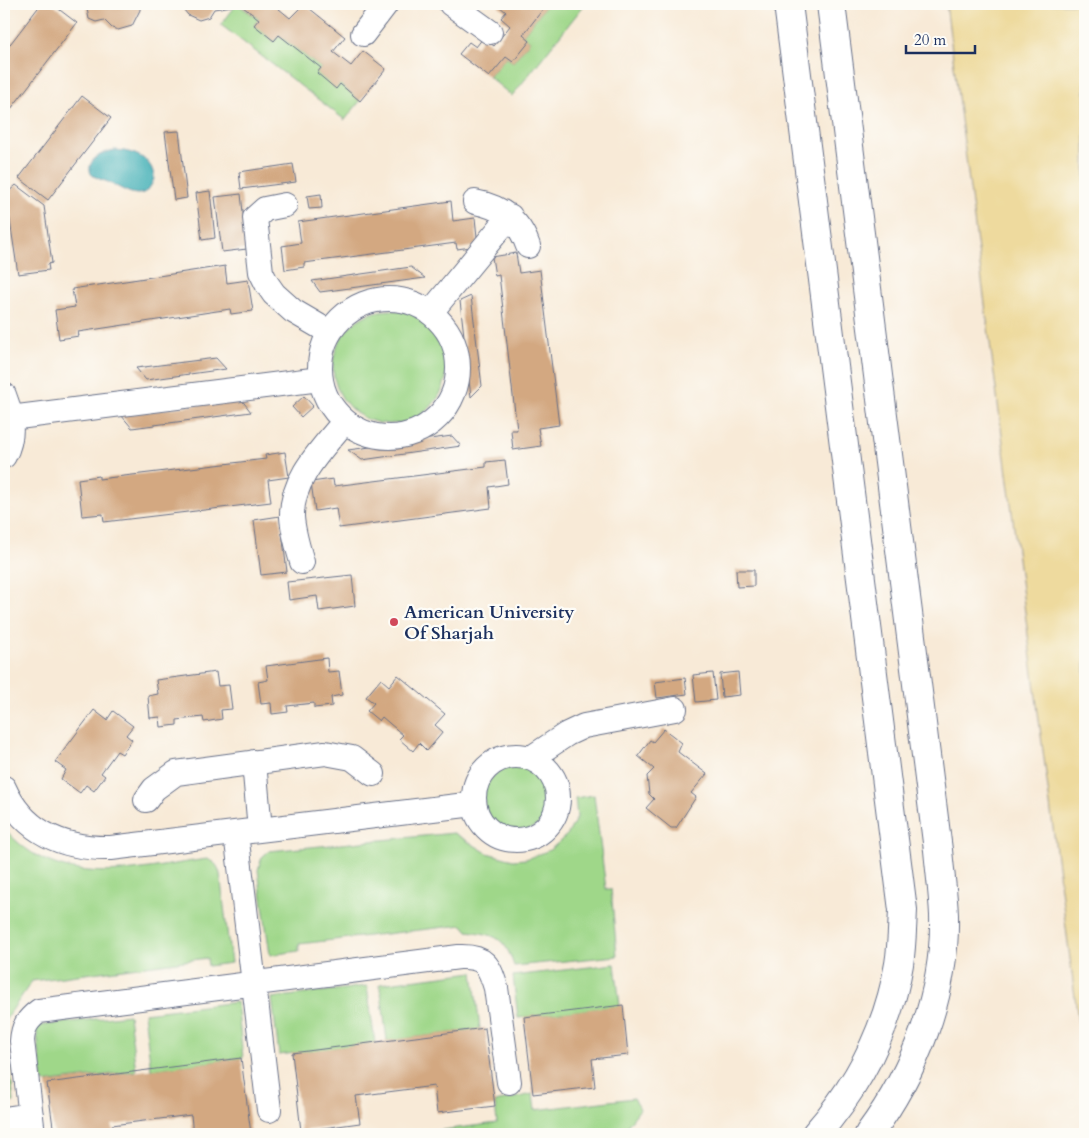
<svg xmlns="http://www.w3.org/2000/svg" width="1089" height="1138" font-family="Cardo,serif">
<style>
.green{fill:#9fd789;stroke:#5d8374}
.sand{fill:#eeda9e;stroke:#84847e}
.water{fill:#39abb2;stroke:#2a6d88}
.building{fill:#d3a881}
.lines{fill:none;stroke-linecap:round;stroke-linejoin:round}
.minor-casing{stroke:#687088;stroke-width:26}
.tertiary-casing{stroke:#687088;stroke-width:30}
.minor{stroke:#fff;stroke-width:24}
.tertiary{stroke:#fff;stroke-width:28}
.poi-dot{fill:#d1495b;stroke:#fdfcf7;stroke-width:2}
.labels{text-anchor:middle;dominant-baseline:central;stroke-width:4.5;stroke-linejoin:round;paint-order:stroke}
.poi-label{font-size:18px;font-weight:bold;fill:#1b2f5e;stroke:#fdfcf7;text-anchor:start}
</style>
<rect width="100%" height="100%" fill="#fdfcf7"/>
<filter id="ink" filterUnits="userSpaceOnUse"><feTurbulence type="fractalNoise" baseFrequency=".02" numOctaves="2"/><feDisplacementMap in="SourceGraphic" scale="10" xChannelSelector="R" yChannelSelector="G"/><feConvolveMatrix kernelMatrix="1 2 1 2 8 2 1 2 1" color-interpolation-filters="sRGB"/></filter>
<filter id="wash" filterUnits="userSpaceOnUse"><feTurbulence type="fractalNoise" baseFrequency=".0096" numOctaves="4" result="noise"/><feDisplacementMap in="SourceGraphic" scale="20" xChannelSelector="R" yChannelSelector="G"/><feGaussianBlur stdDeviation="1.12" result="paint"/><feColorMatrix in="noise" values="0 0 0 0 0 0 0 0 0 0 0 0 0 0 0 0 0 1.4 0 .05"/><feComposite in="paint" operator="in"/></filter>
<g filter="url(#wash)">
<rect width="100%" height="100%" fill="#f8ead7"/>
<path class="green" d="M237,4L259,19L254,25L274,41L279,35L321,68L317,73L336,88L340,84L360,101L345,120L221,25Z
M547,4H585L512,96L489,77L506,57L513,62L530,41L523,35Z
M333 367a57 57 0 1 1 114 0a57 57 0 1 1-114 0Z
M484 799a33 33 0 1 1 66 0a33 33 0 1 1-66 0Z
M594,795L606,889H611L617,956L514,966C505,937 496,935 468,931L463,925L299,944V951L270,955L258,870L262,857L269,851L454,833L487,853L513,860L526,859L550,850L568,834L577,817L575,798Z
M4,828C59,893 135,869 207,859C215,862 218,866 220,874L231,963L208,966L207,958L32,981L4,1022L14,1102L4,1104Z
M615,964L620,1006L518,1018L513,976Z
M473,972L480,1029L387,1041L380,984Z
M367,986L375,1043L279,1055L272,998Z
M237,1002L243,1058L151,1070L144,1013Z
M129,1015L136,1071L43,1083L36,1026Z
M533,1094L535,1110L634,1098L640,1109L621,1134H411L497,1123L495,1102Z"/>
<path class="sand" d="M946,4H1085V1074Z"/>
<path class="water" d="M115,150C133,151 154,158 154,179C145,204 128,192 112,184C105,180 98,180 91,174C85,159 104,152 115,150Z"/>
<g id="blocks">
<path class="building" d="M41,4H52L77,23L4,118V52Z
M86,4H140V10L132,26L118,30L112,28L104,20L96,22L89,19Z
M179,4H232V6L214,9L209,17L199,20L188,15Z
M239,4H273L290,18L304,4L345,37L333,52L351,66L363,51L386,69L360,101L340,84L336,89L317,73L321,68L279,35L274,41L254,25L259,19Z
M499,4H547L523,35L530,41L513,62L506,57L489,77L459,54L469,42L476,47L483,38L494,46L510,26L501,18L506,12L498,5Z
M82,96L111,118L48,200L19,178Z
M179,131L187,198L174,200L165,132Z
M293,164L296,182L241,189L239,172Z
M16,185L44,206L52,263L48,264L49,270L18,274L6,194Z
M210,191L215,238L202,240L196,193Z
M241,194L247,249L222,252L215,197Z
M321,194L322,208L309,209L307,196Z
M451,201L453,221L475,218L478,246L457,249L456,243L304,263V267L285,270L282,246L301,243L298,222Z
M516,253L519,273L540,270L559,425L538,428L541,446L513,450L511,430H517L499,275L495,276L492,257Z
M225,266L227,283L248,280L253,311L231,314L230,309L78,332L79,336L59,339L55,310L75,307L72,289Z
M411,267L425,278L320,292L312,281Z
M471,296L482,386L471,397L460,301Z
M216,358L226,369L146,380L136,368Z
M304,396L313,406L301,417L292,407Z
M241,399L251,412L132,428L121,415Z
M452,436L461,446L362,460L348,450Z
M285,452L289,477L268,480L271,502L104,522L103,514L82,516L78,479L99,476V479L266,459L265,455Z
M505,460L508,484L489,487L491,508L339,528L336,508L315,511L311,482L333,479L334,486L486,467V462Z
M280,516L287,572L261,575L254,520Z
M736,570H754V586L737,587Z
M352,575L355,606L319,611L317,596L289,600L287,582Z
M327,658L328,672L339,671L342,695L331,697L332,706L314,708V703L287,706L288,712L272,714L271,703L261,704L258,682L268,680L266,666Z
M216,672L218,686L229,685L232,709L221,710L222,719L204,722L203,717L177,720V725L161,727L160,717L150,718L148,696L158,694L156,680Z
M738,672L740,695L722,697L720,674Z
M713,673L716,700L696,702L693,675Z
M398,675L445,714L435,725L443,732L427,751L419,743L413,751L399,739L403,735L382,717L379,721L367,711L374,703L366,697L381,679L389,686Z
M685,678L687,694L657,698L655,682Z
M94,710L107,720L113,711L133,726L126,735L132,740L122,754L117,751L101,773L105,776L94,791L86,785L80,793L61,779L66,770L55,762Z
M664,729L682,743L678,752L707,774L691,793L696,797L676,828H671L646,808L654,799L649,794L647,776L654,769L638,756L650,740L653,742Z
M623,1005L628,1055L592,1059L595,1087L533,1094L524,1017Z
M485,1028L495,1106L437,1113L434,1086L356,1096L360,1123L301,1131L292,1053Z
M241,1058L251,1134H193L191,1115L112,1125L114,1134H54L47,1083Z"/>
</g>
</g>
<g filter="url(#ink)">
<use href="#blocks" fill-opacity="0" stroke="#687088" stroke-width="1"/>
<g class="lines">
<g class="minor-casing">
<path id="minor" d="M451,4L490,32
M363,34L386,4
M475,202C502,207 519,220 528,246
M285,205L265,209L255,218L261,272L267,284L274,294L293,311L329,332
M320 368a69 69 0 1 1 138 0a69 69 0 1 1-138 0Z
M431,312L510,216
M4,395C12,415 14,437 4,456
M10,418L320,379
M302,562C298,548 293,532 292,517C291,479 322,449 344,422
M474 798a42 42 0 1 1 84 0a42 42 0 1 1-84 0Z
M531,758L567,734L584,726L675,709
M254,762L260,830
M4,788C24,833 64,849 111,848L474,804
M146,800L154,789L176,773L325,753L352,758L373,774
M236,833L269,1110
M4,1119L31,1115
M33,1134L22,1041C23,1027 27,1020 39,1011L459,957C485,956 489,965 496,988L509,1082"/>
</g>
<g class="tertiary-casing">
<path id="tertiary" d="M788,4L903,910C902,928 902,946 899,964C888,1029 859,1085 816,1134
M831,4L938,850C940,872 943,893 944,915C946,994 915,1072 869,1134"/>
</g>
<use href="#minor" class="minor"/>
<use href="#tertiary" class="tertiary"/>
</g>
</g>
<circle class="poi-dot" cx="394" cy="622" r="5"/>
<g class="labels">
<g class="poi-label">
<text x="404" y="612">American University<tspan x="404" dy="21">Of Sharjah</tspan></text>
</g>
</g>
<rect width="1089" height="1138" fill="none" stroke="#fdfcf7" stroke-width="20"/>
<path d="M906 45v8h69v-8" fill="none" stroke="#1b2f5e" stroke-width="2.5"/>
<text x="914" y="45" font-size="15" fill="#1b2f5e" stroke="#fdfcf7" stroke-width="4" paint-order="stroke">20 m</text>
</svg>
